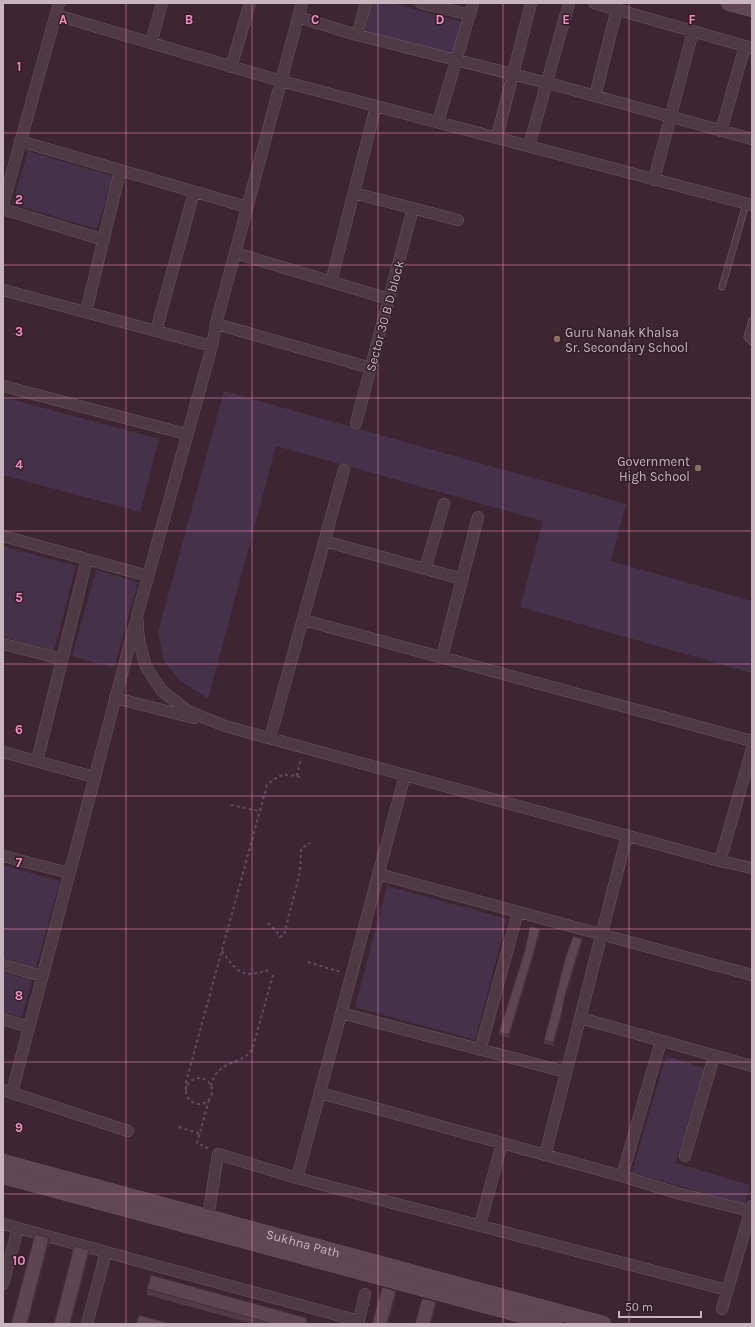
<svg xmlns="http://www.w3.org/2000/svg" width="755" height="1327" font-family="Karla,sans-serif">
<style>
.green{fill:#46314b}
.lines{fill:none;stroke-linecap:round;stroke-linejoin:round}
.lane-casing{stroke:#6c5761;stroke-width:7}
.street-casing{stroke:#6c5761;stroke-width:12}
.secondary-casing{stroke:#6c5761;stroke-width:16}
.path{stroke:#624c61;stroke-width:2;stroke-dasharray:3 3;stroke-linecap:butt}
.lane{stroke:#4e3944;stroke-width:5.5}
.street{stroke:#4e3944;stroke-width:11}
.secondary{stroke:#614753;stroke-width:15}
.wall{fill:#523a46}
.shaded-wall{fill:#423039}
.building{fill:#5f4451;stroke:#423039}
.grid{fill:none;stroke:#f48ebf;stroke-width:1;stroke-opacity:0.55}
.education-dot{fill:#8d6e63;stroke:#331e29;stroke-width:1.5}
.labels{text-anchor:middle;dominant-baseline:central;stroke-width:3;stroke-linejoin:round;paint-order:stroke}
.street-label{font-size:13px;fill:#c9b5be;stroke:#331e29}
.poi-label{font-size:13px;fill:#c9b5be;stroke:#331e29;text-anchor:start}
.grid-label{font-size:13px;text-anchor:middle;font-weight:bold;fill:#f48ebf;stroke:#331e29;stroke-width:3;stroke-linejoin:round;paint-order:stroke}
</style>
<rect width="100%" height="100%" fill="#3e2532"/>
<path class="green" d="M372,3H392L462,22L453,55L365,31Z
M28,151L113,176L97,229L12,204Z
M224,391L626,504L611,561L752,601V673L520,607L543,521L276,446L208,699L179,680L164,661L158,632Z
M3,397L159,439L140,512L3,475Z
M3,546L76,566L54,651L3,637Z
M96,570L138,582L114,668L72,656Z
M3,865L60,881L36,968L3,958Z
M387,886L507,919L475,1040L355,1007Z
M3,972L32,980L22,1017L3,1012Z
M666,1056L704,1068L676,1163L750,1185L744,1205L632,1172Z"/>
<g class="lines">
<g class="lane-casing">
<path id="lane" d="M722,287L746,204
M752,320L747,337L752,342"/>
</g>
<g class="street-casing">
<path id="street" d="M302,3L216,324L212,346L137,616L139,641L146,667L162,691L188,711L225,726L720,861L752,868
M421,3L470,15
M594,3L752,48
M56,15L281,81L752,205
M298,17L357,35L548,83L752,139
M357,35L366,3
M151,43L162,3
M231,67L250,3
M595,96L617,9
M438,122L473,3
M721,131L745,46
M497,137L531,3
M20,141L247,207
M529,146L569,3
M654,180L693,31
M354,193L458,220
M3,205L59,3
M3,209L104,240
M235,253L389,299
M331,282L376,106
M3,290L212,346
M86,312L120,171
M216,324L371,368
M156,331L194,192
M3,386L186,434
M356,423L413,208
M3,536L148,576
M324,541L462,579
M425,569L444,504
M303,620L752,741
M3,644L62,659
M442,657L478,517
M115,698L194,718
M270,738L344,470
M3,752L94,777
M37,761L87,559
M3,856L69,873
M720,861L752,749
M378,874L752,975
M3,965L42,976
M341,1013L566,1072
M580,1018L752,1066
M3,1019L29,1027
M480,1050L518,912
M3,1090L128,1131
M12,1092L135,624
M320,1093L622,1176L677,1193L750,1211
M545,1155L627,835
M685,1156L714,1056
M622,1176L661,1041
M297,1178L405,775
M208,1217L218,1154L297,1178L727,1290
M3,1224L359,1321
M480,1225L502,1143
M3,1284L18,1228
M722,1309L752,1206
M87,1324L106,1252
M358,1324L365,1294"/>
</g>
<g class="secondary-casing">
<g id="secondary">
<path d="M729,3L752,9"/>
<path id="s1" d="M3,1162L603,1324"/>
<path d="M3,1176L555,1324"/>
</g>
</g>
<path class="path" d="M297,776L301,758
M231,805L259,811
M268,923L276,931L280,937L284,935L300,872L301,849L310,843
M222,951C237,972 242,979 268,970
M308,962L341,972
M186 1091a13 13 0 1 1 26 0a13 13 0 1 1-26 0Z
M211,1086C212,1083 213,1078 216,1074C225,1061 243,1063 252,1050L273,975
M186,1089V1082L267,785C280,773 285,773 302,778
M209,1100L197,1143L210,1149
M179,1127L200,1134"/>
<use href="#lane" class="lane"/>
<use href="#street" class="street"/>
<use href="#secondary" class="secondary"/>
</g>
<path class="wall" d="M540,932L533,958L509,1038L499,1034V1032Z
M582,942L566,995L560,1023L553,1046L544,1043V1040Z
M147,1289L307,1318V1324H253L147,1295Z"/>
<path class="shaded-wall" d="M540,929V932L533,958L509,1038V1035Z
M582,939V942L566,995L560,1023L553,1046V1043L566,992Z
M49,1238V1244L28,1324H27Z
M89,1250V1256L71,1324H70Z
M396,1291V1296L389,1324H387Z
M436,1302V1307L431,1324H430Z"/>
<path class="building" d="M530,926L540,929L533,955L509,1035L499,1032L525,950Z
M573,936L582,939L566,992L560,1020L553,1043L544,1040L551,1014L565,959Z
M35,1234L49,1238L27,1324H11Z
M74,1246L89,1250L70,1324H54Z
M151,1275L307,1318L305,1324H273L147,1289Z
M382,1287L396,1291L387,1324H372Z
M422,1298L436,1302L430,1324H415Z
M139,1315L171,1324H136Z"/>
<path class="grid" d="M126,3V1324M252,3V1324M378,3V1324M503,3V1324M629,3V1324M3,133H752M3,265H752M3,398H752M3,531H752M3,664H752M3,796H752M3,929H752M3,1062H752M3,1194H752"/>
<g class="education-dot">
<circle cx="557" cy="339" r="4"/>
<circle cx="698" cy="468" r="4"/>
</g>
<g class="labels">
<g class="street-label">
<text transform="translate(385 316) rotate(-75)">Sector 30 B D block</text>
<text stroke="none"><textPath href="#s1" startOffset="311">Sukhna Path</textPath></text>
</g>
<g class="poi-label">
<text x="565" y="332">Guru Nanak Khalsa<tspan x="565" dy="15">Sr. Secondary School</tspan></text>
<text x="690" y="461" text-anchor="end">Government<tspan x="690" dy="15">High School</tspan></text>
</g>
</g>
<g class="grid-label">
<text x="63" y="24">A</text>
<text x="189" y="24">B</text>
<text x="315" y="24">C</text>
<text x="440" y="24">D</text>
<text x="566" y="24">E</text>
<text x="692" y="24">F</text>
<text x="19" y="71">1</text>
<text x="19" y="204">2</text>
<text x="19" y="336">3</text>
<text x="19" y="469">4</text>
<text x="19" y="602">5</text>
<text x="19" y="734">6</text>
<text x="19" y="867">7</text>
<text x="19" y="1000">8</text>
<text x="19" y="1132">9</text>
<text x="19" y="1265">10</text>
</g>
<rect width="755" height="1327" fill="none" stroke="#c9b5be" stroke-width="8"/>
<path d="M619 1311v6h82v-6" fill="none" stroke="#c9b5be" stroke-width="2"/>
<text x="625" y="1311" font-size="12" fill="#c9b5be" stroke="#331e29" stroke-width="3" paint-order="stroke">50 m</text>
</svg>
